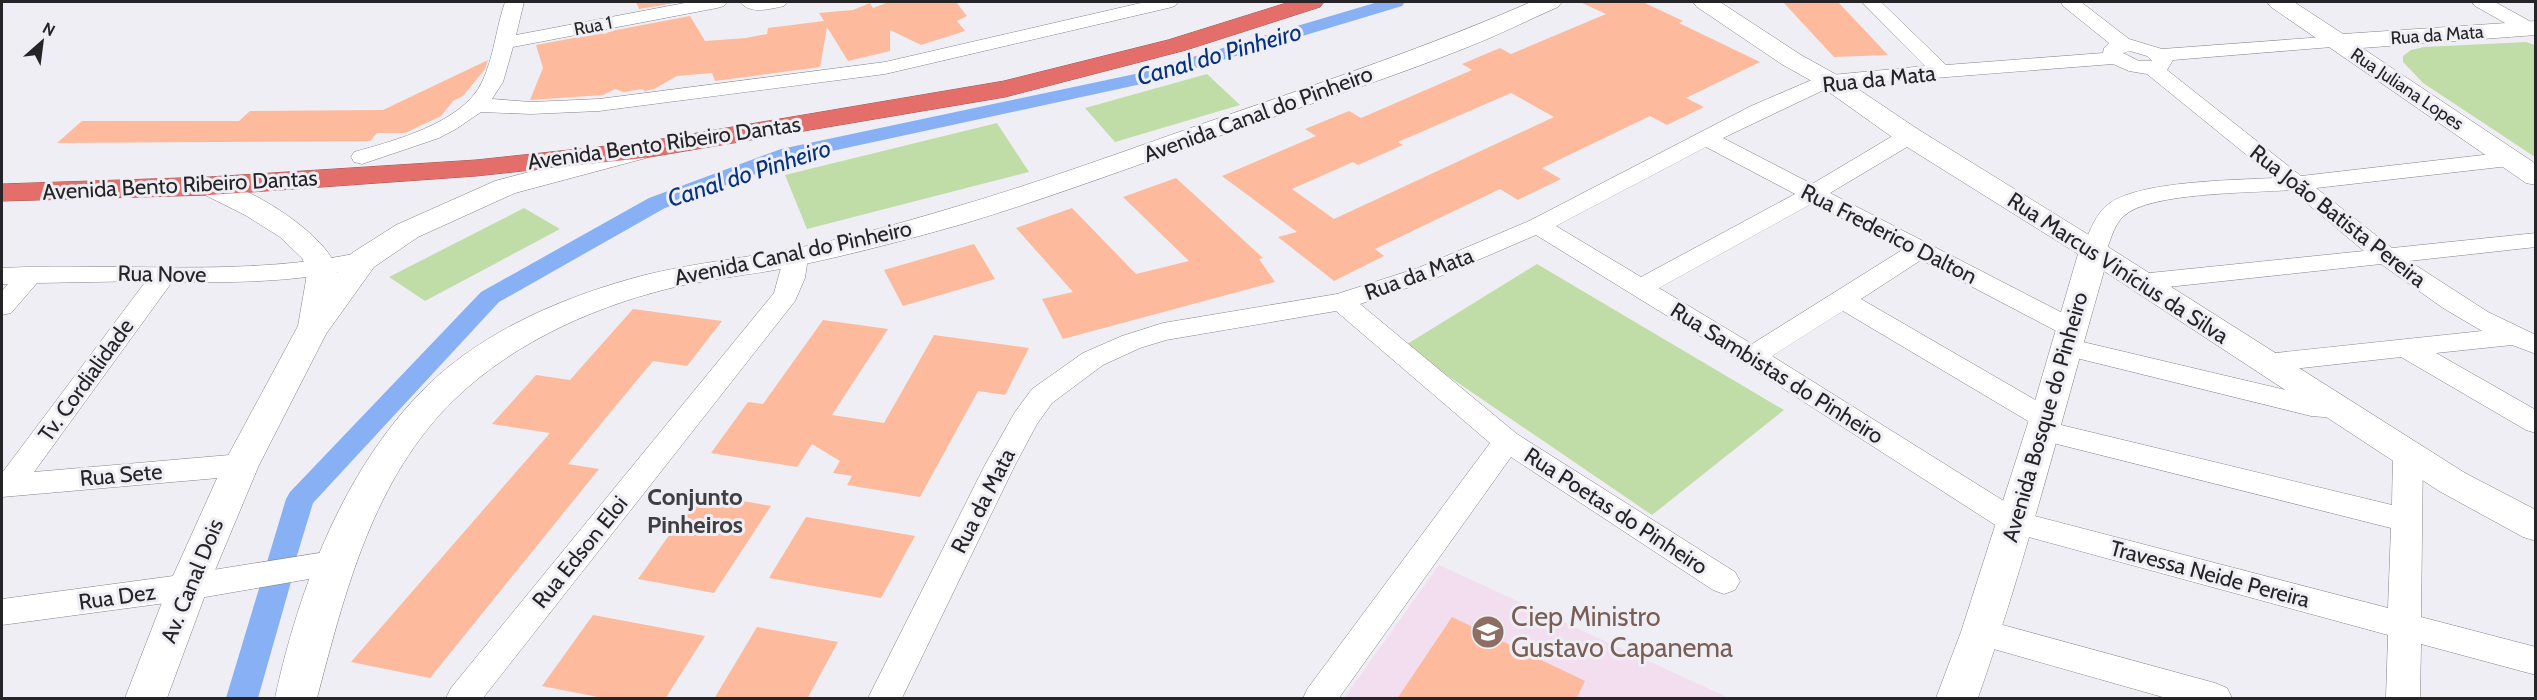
<svg xmlns="http://www.w3.org/2000/svg" width="2537" height="700" font-family="Cabin,sans-serif">
<style>
.education{fill:#f2deee}
.green{fill:#c1dda7}
.lines{fill:none;stroke-linecap:round;stroke-linejoin:round}
.canal{fill:#87b0f5;fill-rule:evenodd}
.building{fill:#fdba9c;fill-rule:evenodd}
.street-casing{stroke:#848489;stroke-width:1}
.secondary-casing{stroke:#848489;stroke-width:1}
.highway-casing{stroke:#a15452;stroke-width:1}
.street{fill:#fff;fill-rule:evenodd}
.secondary{fill:#fff;fill-rule:evenodd}
.highway{fill:#e46e69;fill-rule:evenodd}
.labels{text-anchor:middle;dominant-baseline:central;stroke-width:6;stroke-linejoin:round;paint-order:stroke}
.far-street-label{font-size:18px;fill:#252426;stroke:#efeef4}
.street-label{font-size:22px;fill:#252426;stroke:#efeef4}
.water-label{font-size:24px;font-style:italic;fill:#043280;stroke:#efeef4}
.neighbourhood-label{font-size:24px;font-weight:bold;fill:#3f3e43;stroke:#efeef4}
.near-education-label{font-size:27px;fill:#785e54;stroke:#efeef4;text-anchor:start}
</style>
<rect width="100%" height="100%" fill="#efeef4"/>
<path class="education" d="M1439,565L1729,698H1344Z"/>
<path class="green" d="M2526,42L2535,45V157L2423,83L2403,62V56L2411,50L2424,47Z
M1207,74L1240,105L1115,142L1085,108Z
M997,123L1029,172L807,229L785,175Z
M524,208L560,229L425,301L389,277Z
M1537,264L1784,410L1652,515L1404,346Z"/>
<g class="lines">
<path class="canal" d="M1378,2H1405L1402,6L1146,83L795,159L665,208L499,302L313,503L292,572L293,575L258,698H226L286,499L290,492L481,292L649,198L781,149L1135,74Z"/>
</g>
<path class="building" d="M636,2H681L639,9Z
M889,2H956L967,16L957,21L965,31L921,45L890,30V51L848,61L827,27L820,67L715,81L712,73L677,76L654,89L645,91L642,89L624,92L615,89L603,95L530,100L543,68L536,45L600,33L605,34L611,31L690,16L705,41L746,38L767,34L768,28L824,21L819,13L853,10L870,3L873,8Z
M1580,2H1643L1683,21L1679,23L1760,62L1686,98L1704,107L1667,125L1650,116L1542,168L1561,179L1518,200L1500,189L1375,249L1384,256L1334,281L1278,237L1297,232L1222,176L1316,136L1305,129L1349,111L1361,118L1472,70L1462,64L1500,48L1511,54L1606,14ZM1511,93L1554,117L1334,219L1292,189L1353,162L1358,165L1403,145L1398,142Z
M1783,2H1838L1888,55L1834,57Z
M488,60L485,69L463,96L453,101L441,116L405,133H377L370,141L57,143L82,121H239L250,111L383,110Z
M1176,178L1263,258L1259,259L1275,282L1063,339L1042,299L1073,292L1016,228L1072,208L1136,274L1189,261L1123,197Z
M974,244L995,279L903,306L884,270Z
M633,309L722,321L687,366L653,361L614,408L568,464L599,469L430,678L351,662L550,433L492,424L536,375L570,380Z
M823,320L888,329L832,415L884,423L934,335L1029,348L1005,395L978,391L920,497L847,485L852,476L833,473L840,461L812,444L797,467L711,453L748,402L763,404Z
M699,493L771,506L714,593L638,579Z
M806,517L915,536L881,598L769,578Z
M593,615L705,636L665,699H608L542,686Z
M1452,617L1585,681L1576,699H1397Z
M757,627L838,642L807,699H714Z"/>
<g class="lines">
<g class="street-casing">
<path id="street" d="M505,2H524L516,35L690,2H727L724,6L717,8L513,47L503,82L492,99L531,102L599,99L885,62L1145,2H1178L1175,6L1168,8L885,74L599,111L531,114L481,112L456,129L439,138L362,164L354,162L351,157L354,152C393,141 463,123 482,82C494,57 496,28 505,2Z
M740,2H787L784,6C770,9 750,15 740,2Z
M1862,2H1881L1946,65L2103,53L2104,48L2109,43L2063,6L2061,2H2081L2129,39L2162,49L2337,36L2344,38L2347,42L2344,46L2173,60L2167,70L2301,176L2509,152L2517,154L2520,159L2517,164L2509,166L2316,188L2392,248L2536,233V247L2409,261L2488,312L2536,335V354L2512,345L2436,353L2536,410V433L2526,430L2401,357L2266,372L2256,369L2252,363L2256,357L2266,354L2482,331L2443,308L2381,264L2140,290L2131,288L2127,282L2131,276L2140,274L2364,251L2291,190C2255,193 2148,192 2124,216C2112,226 2111,244 2103,256L2094,258L2085,256L2082,251C2088,235 2095,213 2110,203C2141,181 2235,180 2275,178L2147,74L2129,71L2113,64L1832,86L1723,138L1812,184L1901,131L1909,129L1917,131L1920,136L1917,141L1830,193L2080,322L2084,328L2080,334L2071,337L2062,334L1921,260L1861,299L2056,412L2060,419L2057,424L2392,505L2393,454L2398,447L2408,444L2418,447L2423,454L2421,617L2536,647V675L2421,644L2420,698H2386L2388,635L2003,530L1742,362L1536,235L1436,278L1360,304L1517,434L1735,572L1740,581L1735,590L1724,594L1713,590L1511,457L1339,698H1303L1308,688L1490,443L1336,311L1166,340L1140,348L1103,365L1052,403L1037,424L1015,465L902,698H868L985,465L1015,412L1032,389L1083,353L1122,336L1163,323L1337,294L1418,268L1529,221L1751,106L1821,76L1925,66ZM2130,51L2147,56L2152,61H2139L2123,53ZM1706,147L1795,194L1641,277L1556,226ZM1813,203L1902,250L1752,344L1659,288ZM1843,311L2033,424L2029,431L2033,438L2391,528L2388,608L2023,513L1772,356Z
M2472,2H2495L2535,24L2536,31L2528,34L2521,32L2475,6Z
M796,249L805,252L808,257L805,278L795,301L483,698H446L451,688L774,293L784,257L787,252Z
M363,252L372,255L375,260L372,265C305,282 240,283 172,282L34,472L241,454L251,457L256,465L251,473L241,476L2,497V473L146,281L37,283L11,313L2,315V291L8,284H2V268C122,262 244,278 363,252Z
M2066,338L2311,396L2346,401L2350,408L2346,415L2336,418L2311,416L2056,353L2053,347L2056,341Z
M338,550L349,553L354,562L349,571L338,574L188,600L2,625V599L188,574Z
M1981,619L2215,683L2227,688L2232,698H2166L1969,642L1964,632L1969,622Z"/>
</g>
<g class="secondary-casing">
<path id="secondary" d="M1531,2H1562L1558,7C1528,20 1499,35 1468,47C1393,77 1315,102 1239,129C1148,161 1058,195 966,223C910,239 853,254 796,266C759,274 721,277 684,285C602,303 516,340 455,399C373,478 345,592 317,698H275C299,587 345,466 428,385C486,329 568,295 645,275C690,264 736,259 781,251C837,241 891,226 945,210C1039,183 1130,149 1222,117C1326,81 1430,46 1531,2Z
M1693,2H1720L1801,55L1837,75L1919,130L2105,245L2465,473L2536,510V541L2523,537L2439,491L2104,271C2063,414 2027,558 1978,698H1936L1961,632L2035,401L2078,254L1899,142L1819,85L1783,65L1697,7Z
M2267,2H2294L2343,34L2536,21V35L2362,48L2536,164V185L2526,183L2271,7Z
M636,144L646,146L650,152L646,158L515,193L418,237L374,267L326,334L259,465L208,587L167,698H125L168,587L223,465L298,326L306,280L307,269L302,258L280,237L245,215L199,192L195,186L199,180C231,172 335,237 337,273L352,253L396,225L495,181Z"/>
</g>
<g class="highway-casing">
<path id="highway" d="M1290,2H1324L1320,7L1186,50L1005,97L644,158L476,176L209,195L2,201V184L209,177L476,160L644,142L1004,81L1168,40Z"/>
</g>
<use href="#street" class="street"/>
<use href="#secondary" class="secondary"/>
<use href="#highway" class="highway"/>
</g>
<defs>
<g id="school-disc" transform="scale(1.725)"><circle r="9.5" fill="#8d6e63" stroke="#efeef4"/><path d="M0-5L7-2L0 1L-7-2ZM-4 1L0 2.5L4 1V4Q0 6-4 4Z" fill="#fff"/></g>
</defs>
<g fill-rule="evenodd">
<use href="#school-disc" x="1488" y="632"/>
</g>
<g class="labels">
<g class="far-street-label">
<text transform="translate(593 26) rotate(-11)">Rua 1</text>
<text transform="translate(2437 35) rotate(-4)">Rua da Mata</text>
<text transform="translate(2407 89) rotate(34)">Rua Juliana Lopes</text>
</g>
<g class="street-label">
<text transform="translate(1879 79) rotate(-6)">Rua da Mata</text>
<text transform="translate(1258 114) rotate(-20)">Avenida Canal do Pinheiro</text>
<text transform="translate(664 143) rotate(-8)">Avenida Bento Ribeiro Dantas</text>
<text transform="translate(180 185) rotate(-3)">Avenida Bento Ribeiro Dantas</text>
<text transform="translate(2338 216) rotate(38)">Rua João Batista Pereira</text>
<text transform="translate(1889 234) rotate(27)">Rua Frederico Dalton</text>
<text transform="translate(793 253) rotate(-12)">Avenida Canal do Pinheiro</text>
<text transform="translate(2118 268) rotate(33)">Rua Marcus Vinícius da Silva</text>
<text transform="translate(162 274) rotate(1)">Rua Nove</text>
<text transform="translate(1419 274) rotate(-20)">Rua da Mata</text>
<text transform="translate(1777 373) rotate(32)">Rua Sambistas do Pinheiro</text>
<text transform="translate(86 380) rotate(-54)">Tv. Cordialidade</text>
<text transform="translate(2045 417) rotate(-74)">Avenida Bosque do Pinheiro</text>
<text transform="translate(121 475) rotate(-5)">Rua Sete</text>
<text transform="translate(983 501) rotate(-63)">Rua da Mata</text>
<text transform="translate(1616 511) rotate(33)">Rua Poetas do Pinheiro</text>
<text transform="translate(580 552) rotate(-51)">Rua Edson Eloi</text>
<text transform="translate(2210 574) rotate(15)">Travessa Neide Pereira</text>
<text transform="translate(192 581) rotate(-68)">Av. Canal Dois</text>
<text transform="translate(117 597) rotate(-8)">Rua Dez</text>
</g>
<g class="water-label">
<text transform="translate(1219 54) rotate(-16)">Canal do Pinheiro</text>
<text transform="translate(749 173) rotate(-18)">Canal do Pinheiro</text>
</g>
<g class="neighbourhood-label">
<text x="695" y="496">Conjunto<tspan x="695" dy="28">Pinheiros</tspan></text>
</g>
<g class="near-education-label">
<text x="1511" y="616">Ciep Ministro<tspan x="1511" dy="31">Gustavo Capanema</tspan></text>
</g>
</g>
<rect width="2537" height="700" fill="none" stroke="#252426" stroke-width="6"/>
<g transform="translate(42 42) rotate(28)" stroke="#efeef4" stroke-width="4.5" paint-order="stroke">
<path d="M0-4.5L10 22L0 15L-10 22Z" fill="#252426"/>
<text y="-9" font-size="16" font-weight="bold" text-anchor="middle" fill="#252426">N</text>
</g>
</svg>
